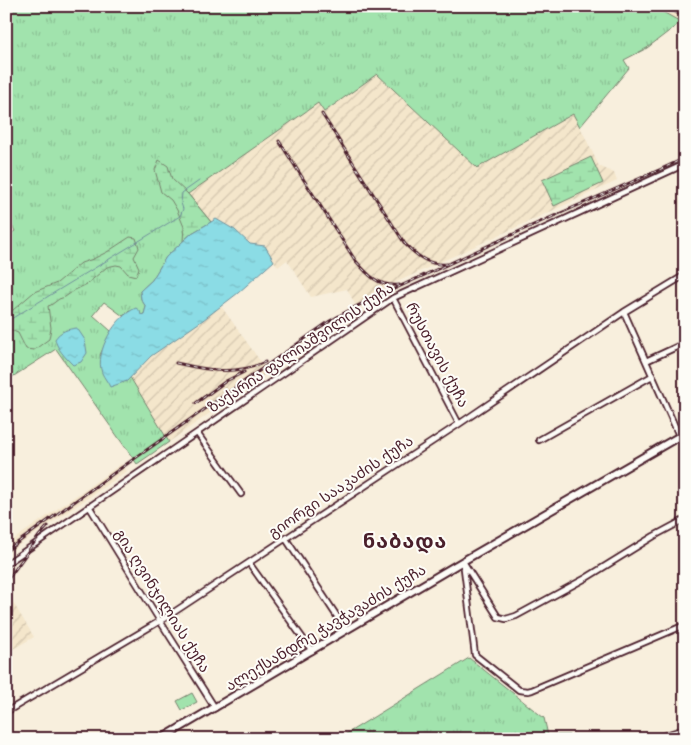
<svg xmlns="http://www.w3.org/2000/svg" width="691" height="745" font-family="'Balsamiq Sans','Noto Sans Georgian',sans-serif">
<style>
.built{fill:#f4e6cb}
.industrial{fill:url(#industrial-furrows)}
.grass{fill:url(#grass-tufts);stroke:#76816c}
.wetland{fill:url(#wetland-marsh);stroke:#76816c}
.pitch{fill:#a1e3ad;stroke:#76816c}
.water{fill:url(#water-ripples);stroke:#71909b}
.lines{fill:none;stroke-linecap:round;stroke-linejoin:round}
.stream{stroke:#71909b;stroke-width:1}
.street-casing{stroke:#4a1f2b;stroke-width:8}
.secondary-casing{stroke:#4a1f2b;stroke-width:10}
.street{stroke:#fdfcf7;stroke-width:4.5}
.secondary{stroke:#fdfcf7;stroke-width:6}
.rail-casing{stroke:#4a1f2b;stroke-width:3}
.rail{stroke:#fdfcf7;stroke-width:1;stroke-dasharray:4;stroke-linecap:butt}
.labels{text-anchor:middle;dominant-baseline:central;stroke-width:4;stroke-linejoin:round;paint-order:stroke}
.street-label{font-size:15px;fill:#4a1f2b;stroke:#fdfcf7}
.district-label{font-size:20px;font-weight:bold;letter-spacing:1px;fill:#4a1f2b;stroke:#fdfcf7}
</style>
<defs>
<pattern id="industrial-furrows" width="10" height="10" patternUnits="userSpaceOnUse" patternTransform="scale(1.25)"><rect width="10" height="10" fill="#f4e6cb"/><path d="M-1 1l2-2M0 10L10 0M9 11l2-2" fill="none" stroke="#d3c5ae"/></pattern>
<pattern id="grass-tufts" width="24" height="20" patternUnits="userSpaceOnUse" patternTransform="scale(1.25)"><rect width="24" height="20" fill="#a1e3ad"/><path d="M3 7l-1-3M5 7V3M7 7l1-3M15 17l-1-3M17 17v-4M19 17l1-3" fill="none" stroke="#8cc295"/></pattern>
<pattern id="wetland-marsh" width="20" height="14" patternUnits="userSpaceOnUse" patternTransform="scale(1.25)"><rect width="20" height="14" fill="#a1e3ad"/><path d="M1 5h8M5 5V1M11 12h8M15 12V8" fill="none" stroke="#8cc295"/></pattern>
<pattern id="water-ripples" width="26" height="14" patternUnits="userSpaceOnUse" patternTransform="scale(1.25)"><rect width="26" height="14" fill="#8bdce5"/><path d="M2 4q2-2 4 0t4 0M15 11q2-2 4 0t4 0" fill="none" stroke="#79bcc5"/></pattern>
</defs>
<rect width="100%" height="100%" fill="#f8efdd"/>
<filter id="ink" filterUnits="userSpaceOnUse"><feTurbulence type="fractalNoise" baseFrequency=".02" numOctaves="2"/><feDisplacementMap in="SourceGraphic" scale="10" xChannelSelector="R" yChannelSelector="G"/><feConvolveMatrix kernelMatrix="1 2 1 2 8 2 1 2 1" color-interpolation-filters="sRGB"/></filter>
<g filter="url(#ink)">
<path class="built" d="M652,6H679L685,9V24Z
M121,464L127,471L6,554V545Z"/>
<path class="industrial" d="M377,74L477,168L574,114L599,166L614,173L617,181L386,287L357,308L347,289L311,297L287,260L278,267L274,261L250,244L235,230L216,219L211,222L188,194L318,103L324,112Z
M221,306L268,372L169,442L130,377L151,356Z
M6,591L34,637L6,653Z"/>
<path class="grass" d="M6,6H652L681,22L647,48L624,60L629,68L580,127L573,114L477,168L377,74L324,112L318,103L188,194L211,222L192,233L166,257L152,280L140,291L141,299L146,307L144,314L141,315L129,311L123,316L104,302L93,315L111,331L100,355L127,381L130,377L169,442L137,464L56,349L6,381V237L15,231L6,215Z
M469,658L544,718L548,735H569L570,739H338Z"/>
<path class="wetland" d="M591,157L603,183L554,206L542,180Z
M159,160L168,166L172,179L188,194L211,222L192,233L183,241L184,227L177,210L171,200L161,192L155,170Z
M130,237L136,238L139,248L134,257L139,268L136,276L128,274L121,266L116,265L107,267L87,284L75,290L65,297L59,299L51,305L48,306L51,328L49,339L34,350L26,349L18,333C9,330 6,325 6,316L34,292L57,283L81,263L93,259L107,252Z"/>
<path class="pitch" d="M192,693L197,702L182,710L177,701Z"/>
<path class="water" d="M216,219L235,230L250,244L265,246L274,261L238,293L203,320L151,356L127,381L110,387C108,382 104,378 102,373C94,351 116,316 136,308L140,311L141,315L144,314L146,307L141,299L140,291L152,280L166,257L192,233Z
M77,328L85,340L87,353L81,362L73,365C65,357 57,349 55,339C60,331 68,329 77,328Z"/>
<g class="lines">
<path class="stream" d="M6,322L180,216L183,209L181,203L182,193L199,181"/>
<g class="street-casing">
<path id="street" d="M393,298L459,424
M624,312L685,449
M646,361L685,343
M197,433L241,494
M539,440L652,376
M89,506L160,621L215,708
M286,539L346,630
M463,561L475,655L519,690L528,691L532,690L685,625
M249,563L312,651
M464,563L498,617L506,619L516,616L586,578L654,536L682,521
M6,564L393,298L685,164
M6,712L165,618L459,424L624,312L685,275
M653,739L685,729"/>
</g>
<g class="secondary-casing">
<path id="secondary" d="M161,739L463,561L685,433"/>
</g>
<use href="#street" class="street"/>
<use href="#secondary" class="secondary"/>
<g class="rail-casing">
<path id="rail" d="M664,6L685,17
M322,114L405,244C417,256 429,266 447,264
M279,141L355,260C368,275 378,287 399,285
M176,363C207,370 235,376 265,362
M196,403L226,381L244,372
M6,551L114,473L330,321L355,307L531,226L659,170L685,158
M6,582L39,536L48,526"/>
</g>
<use href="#rail" class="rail"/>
</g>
</g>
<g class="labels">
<g class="street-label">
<text transform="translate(301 348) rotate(-34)">ზაქარია ფალიაშვილის ქუჩა</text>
<text transform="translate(437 355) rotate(62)">რუსთავის ქუჩა</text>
<text transform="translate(341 487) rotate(-34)">გიორგი სააკაძის ქუჩა</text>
<text transform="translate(162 601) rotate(58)">გია ღვინჯილიას ქუჩა</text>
<text transform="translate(326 628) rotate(-31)">ალექსანდრე ჭავჭავაძის ქუჩა</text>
</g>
<g class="district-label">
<text x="405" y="542">ნაბადა</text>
</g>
</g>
<rect width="691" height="745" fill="none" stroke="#fdfcf7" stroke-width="25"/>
<rect x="12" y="12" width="666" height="720" fill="none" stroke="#4a1f2b" stroke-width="2" filter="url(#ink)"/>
</svg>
